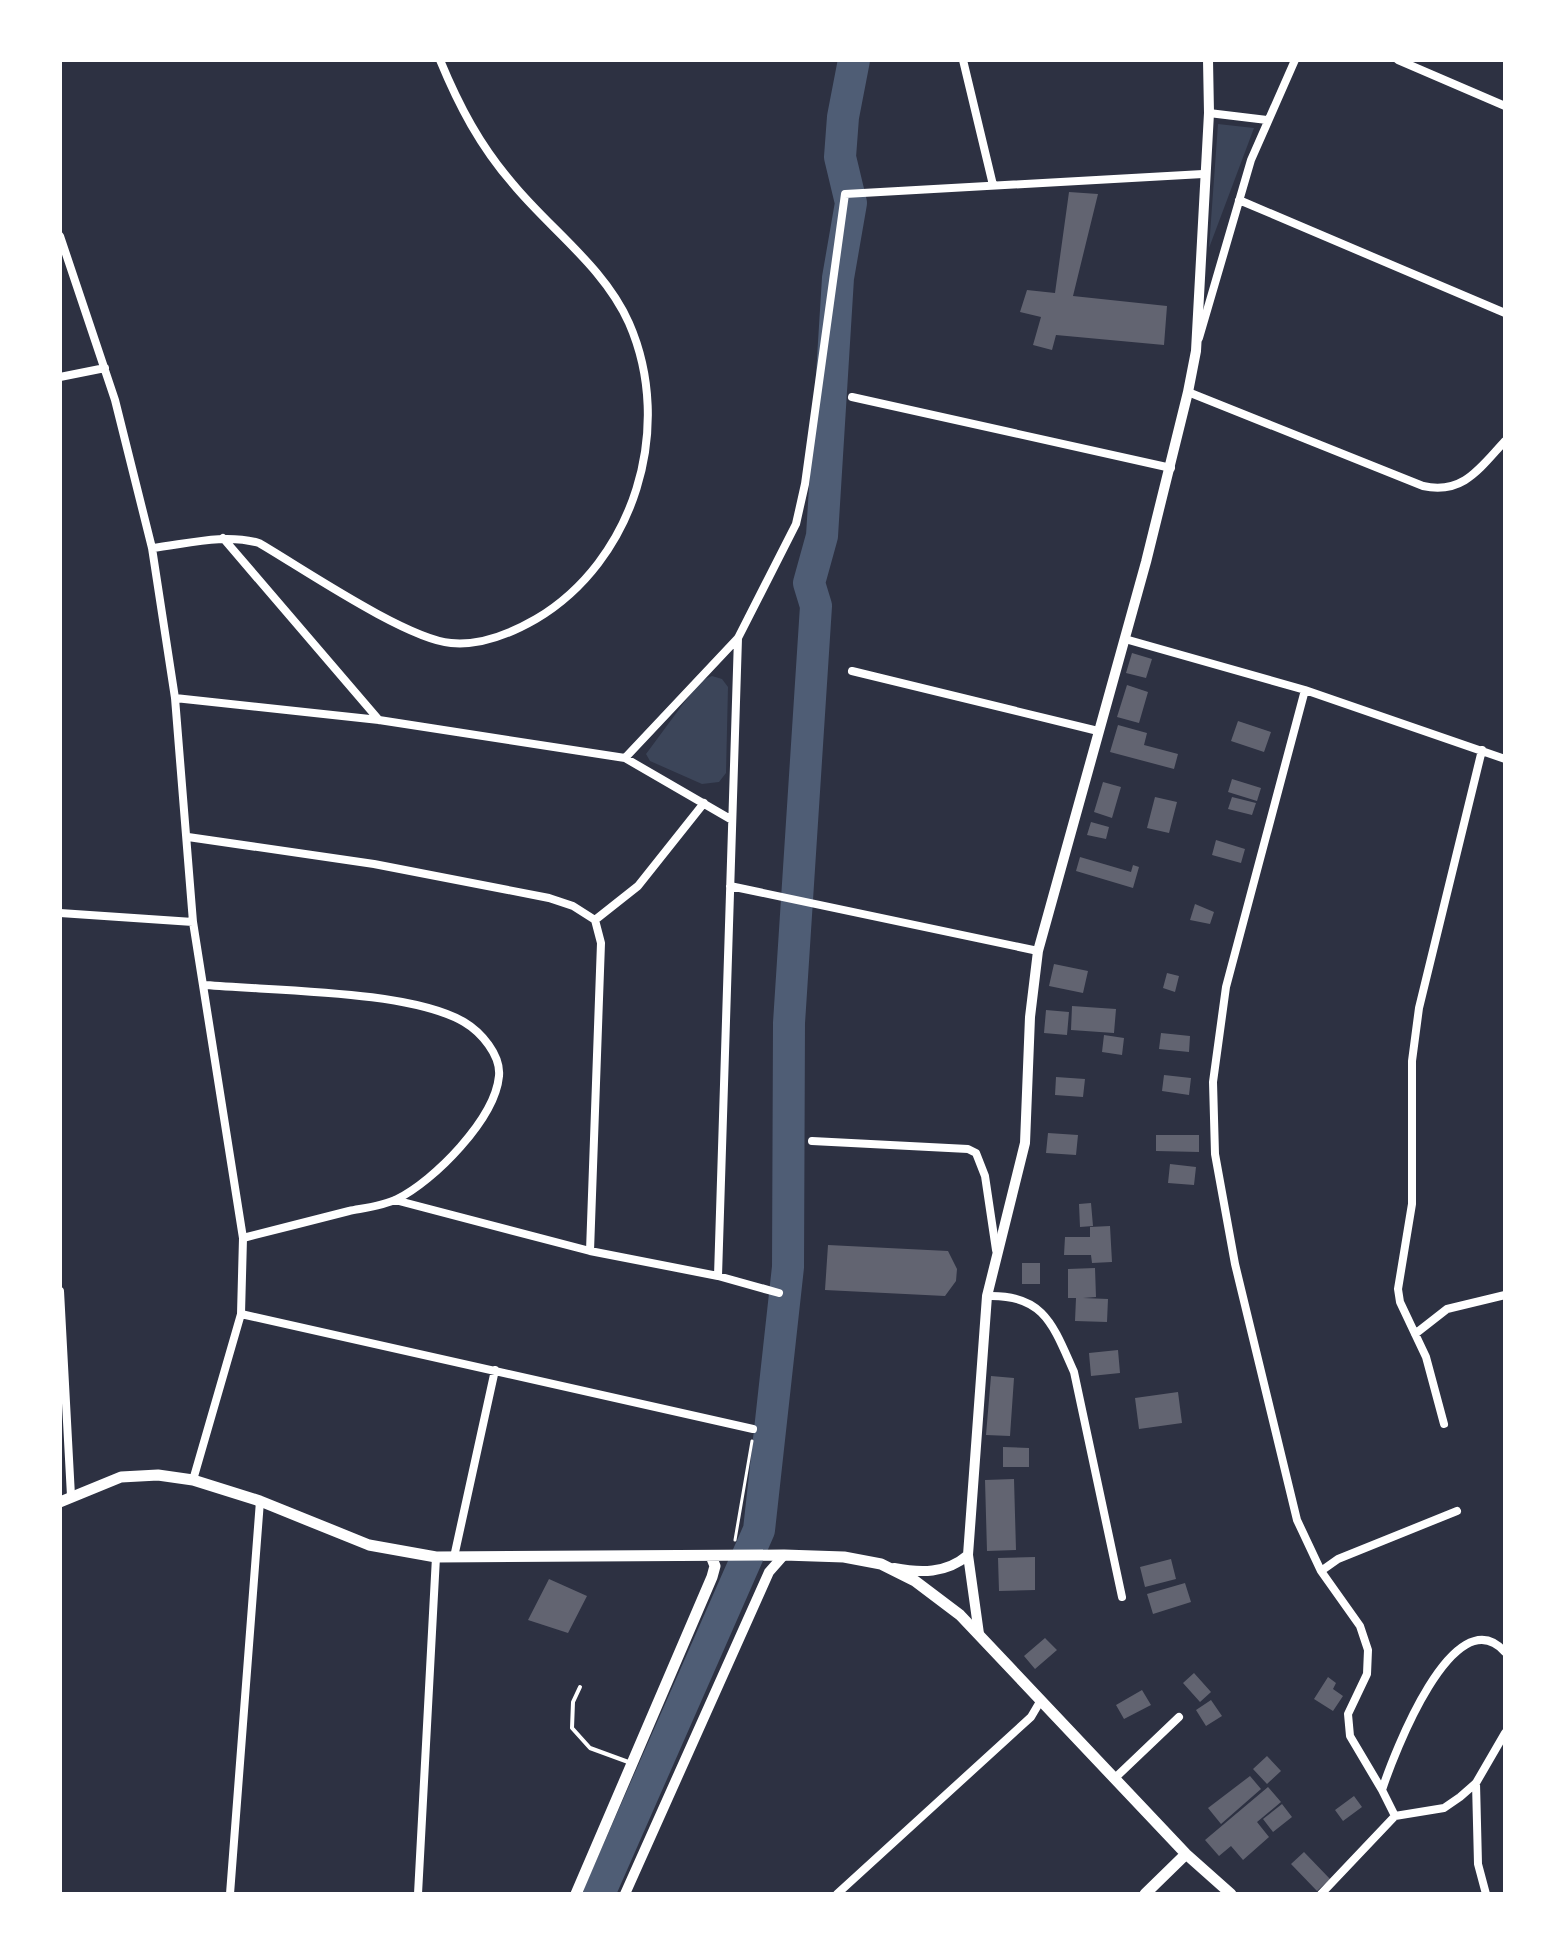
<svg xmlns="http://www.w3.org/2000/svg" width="1565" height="1954" font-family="Roboto,sans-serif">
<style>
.green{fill:#3c4559}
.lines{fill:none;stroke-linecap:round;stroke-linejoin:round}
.river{stroke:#4f5d75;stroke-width:32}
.building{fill:#626471}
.path{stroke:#fff;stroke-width:3}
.service{stroke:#fff;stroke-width:4}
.minor{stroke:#fff;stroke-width:8}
.tertiary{stroke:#fff;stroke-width:10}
.secondary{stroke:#fff;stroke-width:11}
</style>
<rect width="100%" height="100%" fill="#2d3142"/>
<path class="green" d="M1218,124L1254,128L1209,248Z
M712,676L722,679L728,687L726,773L719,782L702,784L650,761L646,754L700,681Z"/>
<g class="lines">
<path class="river" d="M599,1894L759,1530L788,1267L789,1023L816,606L809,583L822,536L838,278L851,203L840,157L843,117L854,60"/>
</g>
<path class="building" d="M1069,192L1098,194L1073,296L1167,306L1164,345L1056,335L1052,350L1033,345L1041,317L1020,312L1027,290L1055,293Z
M1132,653L1152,659L1146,678L1126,673Z
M1127,685L1148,692L1139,723L1117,717Z
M1238,721L1271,732L1264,752L1231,741Z
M1118,725L1147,733L1144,745L1178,754L1174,769L1110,752Z
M1232,779L1261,788L1257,801L1228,792Z
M1103,782L1121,787L1112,818L1094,812Z
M1155,797L1177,802L1169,833L1147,828Z
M1232,797L1256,803L1252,815L1228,809Z
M1091,822L1109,827L1106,839L1087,835Z
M1216,840L1245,849L1241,863L1212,855Z
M1080,857L1131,872L1133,865L1139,867L1133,888L1076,871Z
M1195,904L1214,912L1210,924L1190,920Z
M1054,964L1088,971L1083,993L1049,986Z
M1167,973L1179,976L1175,992L1163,988Z
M1072,1006L1116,1009L1114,1033L1071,1030Z
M1046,1010L1069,1012L1067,1035L1044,1033Z
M1161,1033L1190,1036L1189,1052L1159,1049Z
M1104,1035L1124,1038L1122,1055L1102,1052Z
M1164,1075L1191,1078L1189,1095L1162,1091Z
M1056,1077L1085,1079L1083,1097L1055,1095Z
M1048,1133L1078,1135L1076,1155L1046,1153Z
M1156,1135H1199V1152L1156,1151Z
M1170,1164L1196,1167L1194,1185L1168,1183Z
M1091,1203L1093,1226L1080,1227L1079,1204Z
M1110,1226L1112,1262L1092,1263L1091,1255H1064L1065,1237H1090V1227Z
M828,1245L948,1251L957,1269L956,1281L945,1296L825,1290Z
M1022,1263H1040V1284H1022Z
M1095,1268L1096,1297L1083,1298L1108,1299L1107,1322L1075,1321L1076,1298H1068V1269Z
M1118,1350L1120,1373L1091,1376L1089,1353Z
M991,1376L1014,1378L1010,1436L986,1435Z
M1178,1392L1182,1423L1139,1429L1135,1398Z
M1003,1447L1029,1448V1467H1003Z
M1014,1479L1016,1550L987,1551L985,1480Z
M1035,1557V1590L999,1591L998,1558Z
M1171,1559L1176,1579L1145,1587L1140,1567Z
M549,1579L587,1596L568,1633L528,1620Z
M1185,1583L1191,1602L1153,1614L1147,1594Z
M1045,1638L1057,1650L1035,1669L1024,1656Z
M1194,1673L1211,1692L1200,1702L1183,1683Z
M1328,1677L1336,1683L1333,1689L1343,1696L1333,1711L1314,1699Z
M1142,1690L1151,1705L1124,1719L1116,1705Z
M1211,1700L1222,1716L1206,1726L1196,1710Z
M1267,1756L1281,1771L1267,1784L1253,1769Z
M1250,1776L1261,1789L1221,1824L1208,1808Z
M1268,1787L1281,1802L1257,1822L1269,1837L1243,1860L1231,1846L1219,1856L1205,1840Z
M1354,1796L1362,1807L1343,1821L1335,1810Z
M1282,1804L1292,1817L1273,1832L1263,1819Z
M1304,1852L1330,1879L1317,1891L1291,1864Z"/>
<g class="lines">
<path class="path" d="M735,1540L752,1441"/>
<path class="service" d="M580,1687L573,1702L572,1728L590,1748L631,1763"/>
<path class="minor" d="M963,60L993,185
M1398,60L1505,106
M1209,113L1267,120
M1239,200L1505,313
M60,236L115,400L152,548L175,698L193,922L243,1238L241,1314L193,1480
M1199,338L1251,160L1295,60
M60,377L105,368
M1188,392L1423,486C1463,495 1480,468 1505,441
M852,397L1171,468
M223,538L379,720
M152,548C187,544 224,533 259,543C302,568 406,639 451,643C481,646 510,634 536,619C634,561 675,428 629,323C604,267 551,230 513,184C480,146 459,106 440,60
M1125,639L1305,690L1505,759
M852,671L1098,731
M1305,690L1226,987L1213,1082L1215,1154L1235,1264L1297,1520L1321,1571L1360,1626L1368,1650L1367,1674L1348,1714L1350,1736L1382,1790
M175,698L379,720L625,758L732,820
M625,758L738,638L796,524L805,484L845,194L1203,174
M188,837L374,864L549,898L573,906L595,920L601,943L590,1251
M730,886L1038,951
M60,913L193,922
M595,920L638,886L704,803
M206,985C273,991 409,990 464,1022C481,1032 501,1055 499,1076C495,1119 434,1181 397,1199C383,1206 364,1208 349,1211C314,1220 278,1229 243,1238
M812,1141L968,1149L976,1153L985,1176L996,1250
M395,1200L590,1251L718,1276L779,1293
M718,1276L738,638
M60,1291L71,1496
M987,1296C1044,1294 1053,1325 1074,1372L1122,1597
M241,1314L753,1429
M1415,1334L1447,1309L1505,1295
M1444,1424L1426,1357L1400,1302L1398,1289L1412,1204V1061L1419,1008L1482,750
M454,1557L495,1370
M1321,1571L1338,1559L1457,1511
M1114,1779L1179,1717
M1476,1783L1478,1864L1486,1894
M1395,1816L1382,1790C1393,1756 1454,1595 1505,1652
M230,1894L260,1501
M418,1894L436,1557
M837,1894L1031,1717L1041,1700
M1321,1894L1395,1816L1444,1808L1460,1797L1476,1783L1505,1733"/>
<path class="tertiary" d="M894,1568C920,1573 946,1574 968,1555
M979,1634L968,1555L987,1296L1025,1143L1030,1017L1038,951L1146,562L1188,392L1196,351L1209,113L1208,60
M625,1894L769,1572L784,1555"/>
<path class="secondary" d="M60,1502L121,1477L158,1475L193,1480L260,1501L369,1545L436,1557L784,1555L844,1557L881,1564L915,1581L960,1615L1186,1854L1231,1894
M576,1894L712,1577L715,1566L711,1556
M1145,1894L1186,1854"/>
</g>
<rect width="1565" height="1954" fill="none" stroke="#ffffff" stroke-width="124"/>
</svg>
